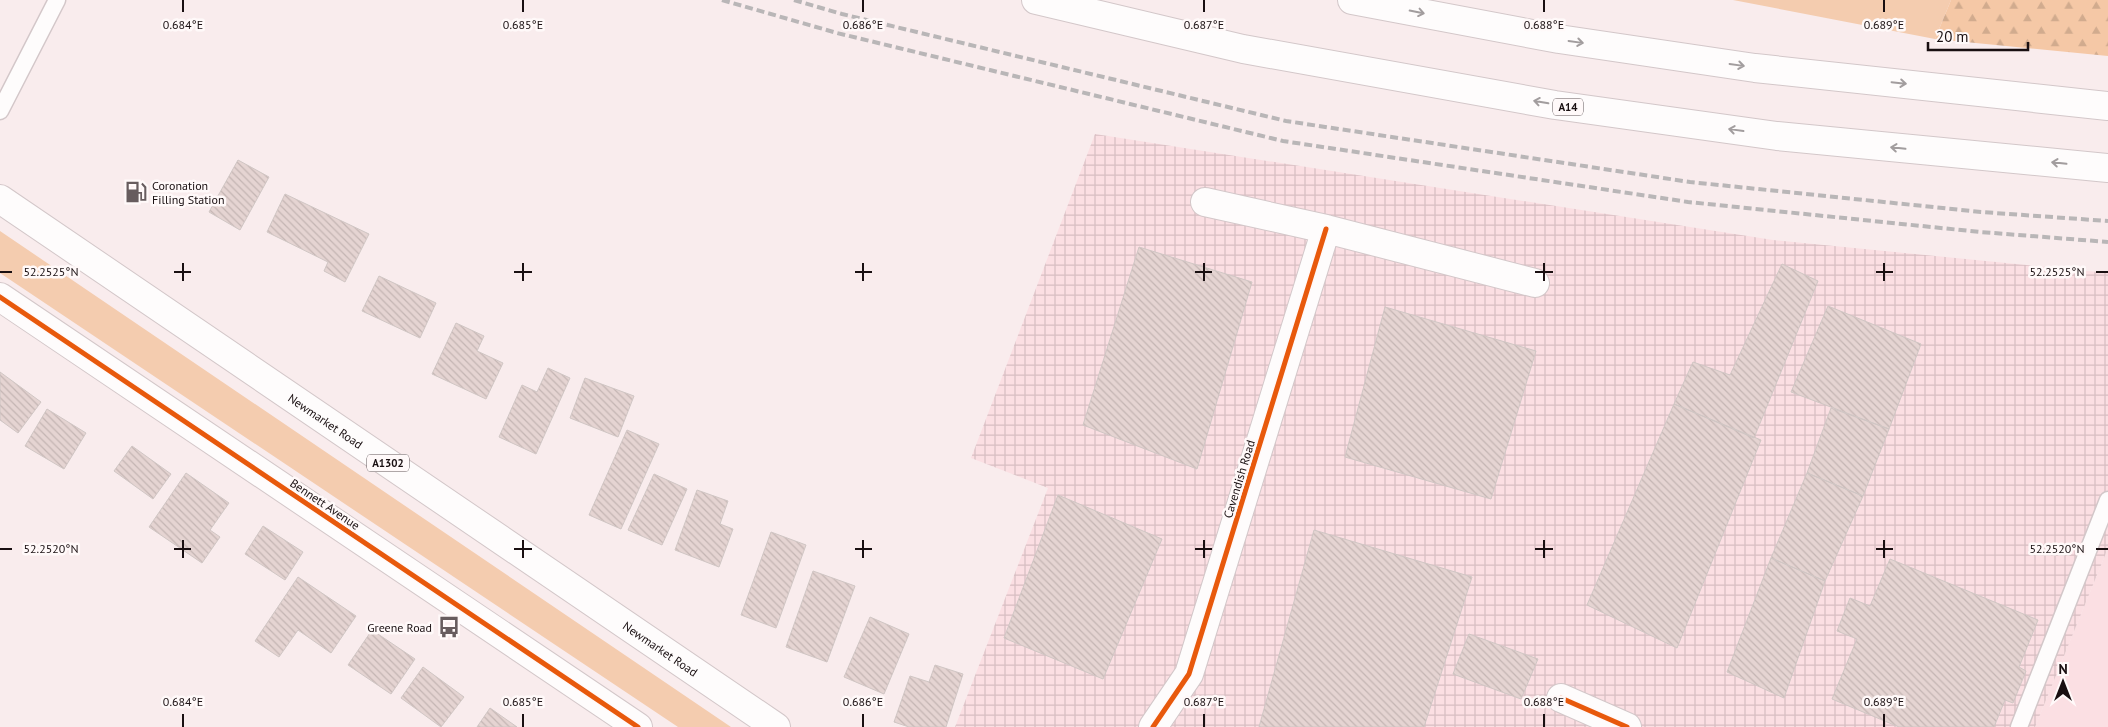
<svg xmlns="http://www.w3.org/2000/svg" width="2108" height="727" font-family="'PT Sans',sans-serif">
<style>
.built{fill:#fbdfe3}
.industrial{fill:url(#industrial-grid)}
.green{fill:#f4ccaf}
.forest{fill:url(#forest-firs)}
.building{fill:url(#building-back-hatch);stroke:#d0c6c4}
.lines{fill:none;stroke-linecap:round;stroke-linejoin:round}
.lane-casing{stroke:#d3c7c9;stroke-width:19}
.street-casing{stroke:#d3c7c9;stroke-width:30}
.primary-casing{stroke:#d3c7c9;stroke-width:30}
.highway-casing{stroke:#d3c7c9;stroke-width:30}
.lane{stroke:#fefcfc;stroke-width:16}
.street{stroke:#fefcfc;stroke-width:28}
.primary{stroke:#fefcfc;stroke-width:28}
.highway{stroke:#fefcfc;stroke-width:28}
.rail{stroke:#b9b6b7;stroke-width:4;stroke-dasharray:8 4;stroke-linecap:butt}
.cycleway-casing{stroke:#fff9f9;stroke-width:8}
.cycleway{stroke:#e8590c;stroke-width:5}
.oneway{stroke:#a29d9e}
.ticks{fill:none;stroke:#190f11;stroke-width:2}
.labels{text-anchor:middle;dominant-baseline:central;stroke-width:5;stroke-linejoin:round;paint-order:stroke}
.shield{fill:#fff9f9;stroke:#5e5557;stroke-width:1}
.shield-label{font-size:11px;font-weight:bold;fill:#190f11}
.poi-label{font-size:12px;fill:#190f11;stroke:#fff9f9;text-anchor:start}
.street-label{font-size:12px;fill:#190f11;stroke:#fff9f9}
.ticks-label{font-size:12px;text-anchor:middle;fill:#190f11;stroke:#fff9f9;stroke-width:5;stroke-linejoin:round;paint-order:stroke}
</style>
<defs>
<pattern id="industrial-grid" width="8" height="8" patternUnits="userSpaceOnUse" patternTransform="scale(1.25)"><rect width="8" height="8" fill="#fbdfe3"/><path d="M0 4h8M4 0v8" fill="none" stroke="#d7bec2"/></pattern>
<pattern id="forest-firs" width="22" height="20" patternUnits="userSpaceOnUse" patternTransform="scale(1.25)"><rect width="22" height="20" fill="#f5c8a6"/><path d="M5 1l3.5 6h-7zM16 11l3.5 6h-7z" fill="#d1ab8e"/></pattern>
<pattern id="building-back-hatch" width="6" height="6" patternUnits="userSpaceOnUse" patternTransform="scale(1.25)"><rect width="6" height="6" fill="#e5d4d2"/><path d="M-1 5l2 2M0 0l6 6M5-1l2 2" fill="none" stroke="#c4b5b3"/></pattern>
</defs>
<rect width="100%" height="100%" fill="#f9eced"/>
<path class="built" d="M2108,548V727H2035Z"/>
<path class="industrial" d="M1095,134L1773,240L2108,273V548L2035,727H955L1048,488L971,458Z"/>
<path class="green" d="M1733,0H1951L1935,39Z
M0,231L731,727H678L0,273Z"/>
<path class="forest" d="M1951,0H2108V56L1935,39Z"/>
<path class="building" d="M238,160L269,177L240,230L209,212Z
M285,194L369,234L345,282L324,271L328,262L267,232Z
M1139,247L1252,282L1197,469L1083,425Z
M1782,264L1818,281L1754,438L1674,404L1693,362L1730,375Z
M379,276L436,303L420,338L362,311Z
M1828,306L1921,344L1889,429L1791,392Z
M1385,307L1536,351L1491,499L1345,457Z
M456,323L484,336L477,351L503,363L486,399L432,374Z
M548,368L570,378L536,454L499,437L522,385L537,392Z
M0,372L41,402L18,433L0,420Z
M585,378L634,396L618,437L570,418Z
M1674,404L1761,440L1677,648L1587,605Z
M1831,408L1889,429L1863,496L1807,473Z
M47,409L86,433L64,469L25,446Z
M627,430L659,444L621,529L589,515Z
M132,446L171,474L153,499L114,471Z
M186,473L229,503L210,530L220,537L202,563L149,527Z
M1807,473L1863,496L1825,581L1771,558Z
M654,474L687,489L662,545L628,530Z
M697,490L728,501L720,524L733,529L719,567L675,550Z
M1058,495L1162,539L1103,679L1004,638Z
M263,526L303,552L285,580L245,554Z
M1314,530L1472,577L1424,727H1259Z
M771,532L806,545L776,628L741,615Z
M1771,558L1825,581L1784,698L1727,672Z
M1890,559L2038,620L2019,667L2026,671L2013,703L2005,700L1994,727H1899L1832,699L1857,639L1837,631L1850,598L1870,606Z
M813,571L855,586L827,662L786,647Z
M298,577L356,616L331,653L298,630L279,657L255,641Z
M870,617L909,634L884,694L844,677Z
M372,630L415,659L391,694L348,665Z
M1469,634L1538,659L1521,699L1453,674Z
M935,665L963,674L946,727H909L894,722L910,676L929,682Z
M423,667L464,697L441,727L401,698Z
M490,708L517,727H477Z"/>
<g class="lines">
<g class="lane-casing">
<path id="lane" d="M0,111L57,0
M2019,727L2108,500"/>
</g>
<g class="street-casing">
<path id="street" d="M1205,202L1326,229L1535,283
M0,297L638,727
M1561,698L1627,727
M1153,727L1189,674L1326,229"/>
</g>
<g class="primary-casing">
<g id="primary">
<path id="s1" d="M0,199L776,727"/>
</g>
</g>
<g class="highway-casing">
<path id="highway" d="M1036,0L1243,49L1555,105L1777,136L2108,168
M1352,0L1559,39L1755,68L2108,106"/>
</g>
<use href="#lane" class="lane"/>
<use href="#street" class="street"/>
<use href="#primary" class="primary"/>
<use href="#highway" class="highway"/>
<path class="rail" d="M722,0L837,33L1283,141L1688,202L1980,232L2108,242
M794,0L842,14L1286,121L1690,182L1981,212L2108,221"/>
<g class="cycleway-casing">
<path id="cycleway" d="M0,297L638,727
M1561,698L1627,727
M1153,727L1189,674L1326,229"/>
</g>
<use href="#cycleway" class="cycleway"/>
</g>
<defs><path id="oneway-shaft" d="M-6 0H5M1.5-3L5.5 0L1.5 3" fill="none" stroke-width="1.6" stroke-linecap="round" stroke-linejoin="round" transform="scale(1.25)"/></defs>
<g class="oneway">
<use href="#oneway-shaft" transform="translate(1417 12) rotate(11)"/>
<use href="#oneway-shaft" transform="translate(1576 42) rotate(8)"/>
<use href="#oneway-shaft" transform="translate(1737 65) rotate(8)"/>
<use href="#oneway-shaft" transform="translate(1899 83) rotate(6)"/>
<use href="#oneway-shaft" transform="translate(1541 102) rotate(-170)"/>
<use href="#oneway-shaft" transform="translate(1736 130) rotate(-172)"/>
<use href="#oneway-shaft" transform="translate(1898 148) rotate(-174)"/>
<use href="#oneway-shaft" transform="translate(2059 163) rotate(-174)"/>
</g>
<path class="ticks" d="M183,0V12M523,0V12M863,0V12M1204,0V12M1544,0V12M1884,0V12M183,263V281M523,263V281M863,263V281M1204,263V281M1544,263V281M1884,263V281M0,272H12M174,272H191M514,272H532M855,272H872M1195,272H1212M1535,272H1553M1876,272H1893M2096,272H2108M183,540V558M523,540V558M863,540V558M1204,540V558M1544,540V558M1884,540V558M0,549H12M174,549H191M514,549H532M855,549H872M1195,549H1212M1535,549H1553M1876,549H1893M2096,549H2108M183,714V727M523,714V727M863,714V727M1204,714V727M1544,714V727M1884,714V727"/>
<defs>
<g id="fuel-bare" transform="scale(1.725)"><path d="M-5.5-6h7V0h2V4h1.3V-2.5L3-4.5l.8-.8L6-3V5H2.5V1h-1V6h-7ZM-4.2-4.7v3.2H.2V-4.7Z" fill="#675c5e" stroke="#fff9f9" stroke-width="2.5" paint-order="stroke"/></g>
<g id="bus-bare" transform="scale(1.725)"><path d="M-5-6H5V4H4V6H2V4H-2V6H-4V4H-5ZM-3.5-4V0h7V-4ZM-3.5 1.2v1.5H-2V1.2ZM2 1.2v1.5H3.5V1.2Z" fill="#675c5e" stroke="#fff9f9" stroke-width="2.5" paint-order="stroke"/></g>
</defs>
<g fill-rule="evenodd">
<use href="#fuel-bare" x="136" y="192"/>
<use href="#bus-bare" x="449" y="627"/>
</g>
<g class="labels">
<g class="shield">
<rect x="1553" y="98.5" width="30" height="17" rx="4"/>
<rect x="367" y="454.5" width="42" height="17" rx="4"/>
</g>
<g class="shield-label">
<text x="1568" y="107">A14</text>
<text x="388" y="463">A1302</text>
</g>
<g class="poi-label">
<text x="152" y="185">Coronation<tspan x="152" dy="14">Filling Station</tspan></text>
<text x="432" y="627" text-anchor="end">Greene Road</text>
</g>
<g class="street-label">
<text stroke="none"><textPath href="#s1" startOffset="394">Newmarket Road</textPath></text>
<text transform="translate(1239 479) rotate(-73)">Cavendish Road</text>
<text transform="translate(325 504) rotate(34)">Bennett Avenue</text>
<text stroke="none"><textPath href="#s1" startOffset="799">Newmarket Road</textPath></text>
</g>
</g>
<g class="ticks-label">
<text x="183" y="29">0.684°E</text>
<text x="523" y="29">0.685°E</text>
<text x="863" y="29">0.686°E</text>
<text x="1204" y="29">0.687°E</text>
<text x="1544" y="29">0.688°E</text>
<text x="1884" y="29">0.689°E</text>
<text x="51" y="276">52.2525°N</text>
<text x="2057" y="276">52.2525°N</text>
<text x="51" y="553">52.2520°N</text>
<text x="2057" y="553">52.2520°N</text>
<text x="183" y="706">0.684°E</text>
<text x="523" y="706">0.685°E</text>
<text x="863" y="706">0.686°E</text>
<text x="1204" y="706">0.687°E</text>
<text x="1544" y="706">0.688°E</text>
<text x="1884" y="706">0.689°E</text>
</g>
<g transform="translate(2063 682)" stroke="#fff9f9" stroke-width="4" paint-order="stroke">
<path d="M0-4L9 19L0 12L-9 19Z" fill="#190f11"/>
<text y="-8" font-size="14" font-weight="bold" text-anchor="middle" fill="#190f11">N</text>
</g>
<path d="M1928 42v8h100v-8" fill="none" stroke="#190f11" stroke-width="2.5"/>
<text x="1936" y="42" font-size="15" fill="#190f11" stroke="#fff9f9" stroke-width="4" paint-order="stroke">20 m</text>
</svg>
